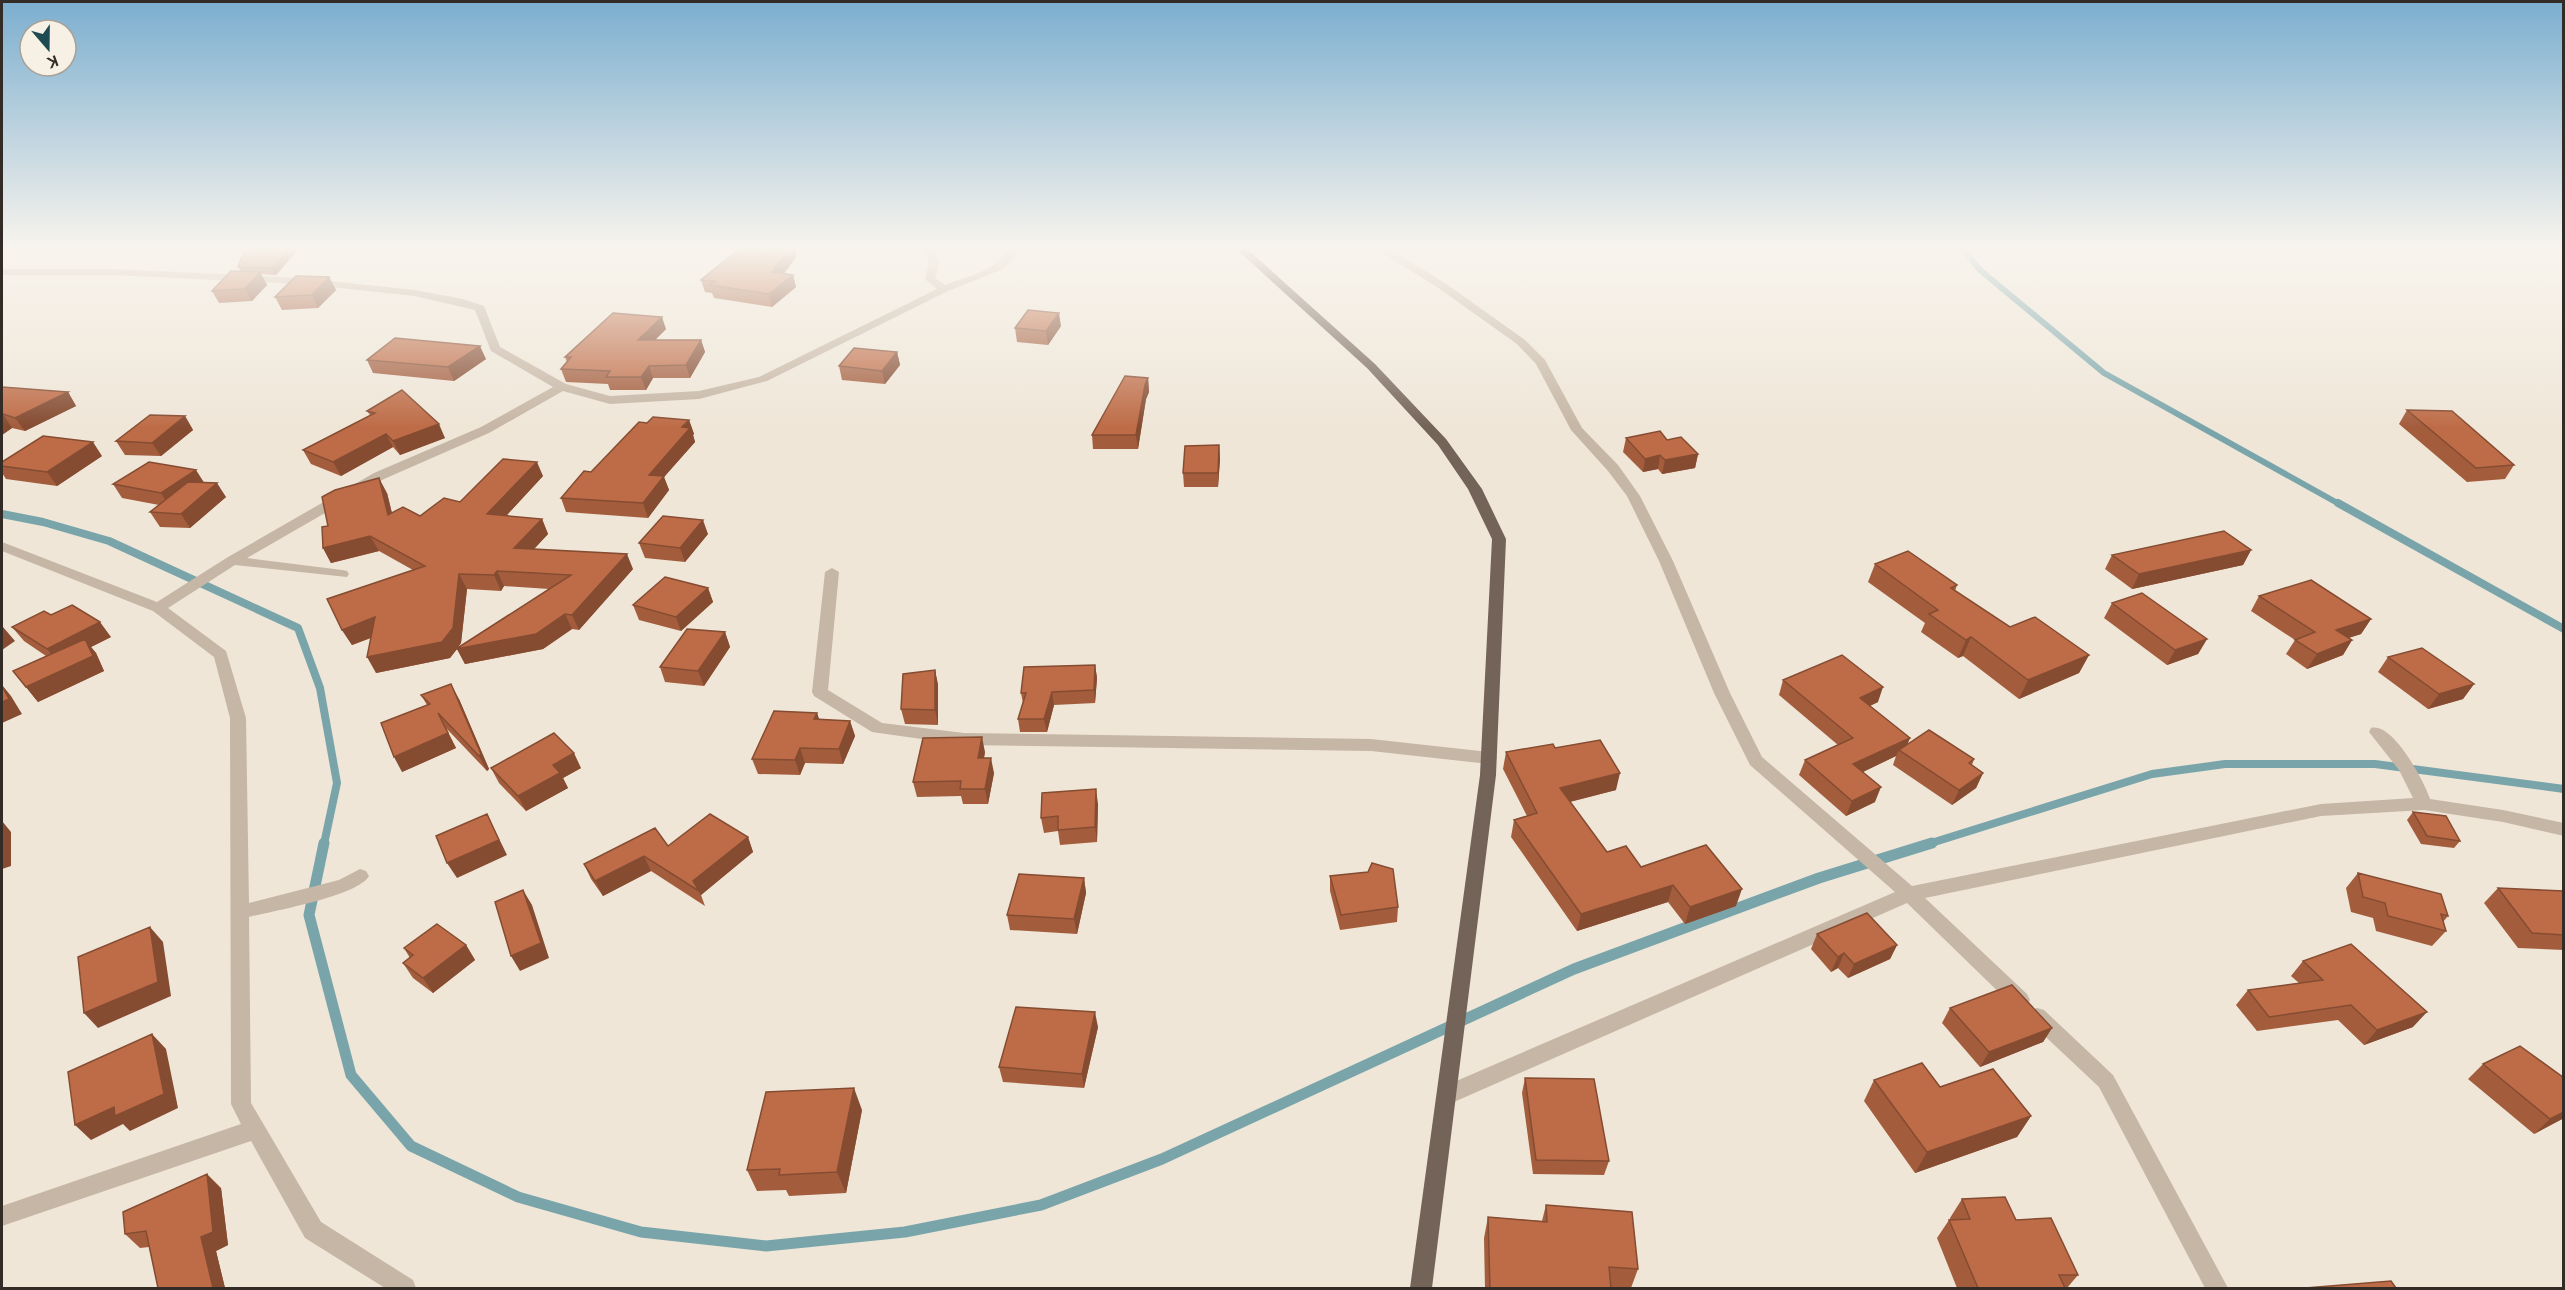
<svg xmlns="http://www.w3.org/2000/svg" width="2565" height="1290" font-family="Ubuntu,sans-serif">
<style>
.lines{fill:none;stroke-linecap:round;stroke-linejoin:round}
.stream-far2{stroke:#79a5aa;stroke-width:6}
.stream-far1{stroke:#79a5aa;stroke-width:8}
.stream{stroke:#79a5aa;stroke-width:11}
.minor{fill:#c6b6a5;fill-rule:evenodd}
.major{fill:#746358;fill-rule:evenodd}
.wall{fill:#a35d3d;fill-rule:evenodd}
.shaded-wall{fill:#854c32}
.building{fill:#be6c47;stroke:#854c32;stroke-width:1.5}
</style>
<rect width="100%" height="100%" fill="#efe6d8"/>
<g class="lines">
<path class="stream-far2" d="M1961,246L1980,270L2104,373L2341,505"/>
<path class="stream-far1" d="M2338,503L2564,629
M2,514L43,522L109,541L298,628L320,688L337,783L324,844
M1928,844L2152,774L2225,764H2375L2564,789"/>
<path class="stream" d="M324,843L309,915L351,1075L411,1146L518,1197L641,1232L766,1246L905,1232L1041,1205L1162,1159L1574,969L1819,878L1932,843"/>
<path class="minor" d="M923,246H933L939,264L935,278L945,285C965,277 1002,270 1008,246H1018L1016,255L1003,269L948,291L767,381L699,399L610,404L563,391L489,433L384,479L247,558L342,570L347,571L349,574L347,577L235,565L168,608L226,651L246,718L249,903L339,880L360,869L366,871L369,876C358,896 273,911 249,917L251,1103L321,1222L413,1280L416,1288H385L305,1238L251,1141L2,1226V1206L241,1124L231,1104L230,718L214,657L153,611L2,551V542L157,602L228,557L374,473L481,427L553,387L491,351L475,310L415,296L301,284L113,275H2V269H113L301,278L415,290L463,299L484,306L500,347L566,384L610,396L699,391L759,377L937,289L925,279L929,264Z
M1371,246H1384L1445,283L1525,340L1545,360L1582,428L1618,465L1640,496L1673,561L1730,693L1762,757L1912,886L2321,804L2413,798L2399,770L2369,732L2371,728C2393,722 2424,781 2430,799L2503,810L2564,823V836L2503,822L2424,810L2321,816L1925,898L2027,994L2030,1000L2027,1006L2020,1008L2013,1006L1907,903L1454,1102L1447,1104L1440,1102L1437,1095L1440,1088L1895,892L1750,765L1714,693L1659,561L1627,496L1608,471L1571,430L1536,364L1517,344L1437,287Z
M832,568L839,572L828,690L882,723L964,733L1371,739L1489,752L1495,754L1497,758L1495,762L1489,764L1371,751L964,745L872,732L814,696L812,692L825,572Z
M2037,1008L2044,1010L2113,1075L2228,1288H2205L2099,1087L2030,1022L2027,1016L2030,1010Z"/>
<path class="major" d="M1233,246H1244L1375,364L1446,439L1482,489L1506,539L1496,775L1432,1288H1410L1480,775L1492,539L1468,489L1438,445L1367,368Z"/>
</g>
<path class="wall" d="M301,246L276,275L261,274L267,285L252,301L219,303L212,291L241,271L238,267Z
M797,256L784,273L793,275L796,287L772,307L714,298L712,293L705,292L701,280Z
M329,277L336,290L318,308L282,310L275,297Z
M1061,326L1048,345L1017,342L1015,328Z
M666,329L655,340H701L705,352L690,378H653L646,390H610L608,384L566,382L561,369L567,362L565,357Z
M897,352L900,365L885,384L842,380L839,366Z
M486,359L454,381L373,373L367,360Z
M1148,378L1149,392L1146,399L1138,449H1093L1092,435Z
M2,387L68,392L76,406L25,431L12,428L2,435Z
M402,390L445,438L400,455L393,447L341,476L311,464L303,450L370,415L367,411Z
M2407,410L2514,465L2505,479L2467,482L2399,424Z
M185,416L193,430L161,456L125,455L116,441Z
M689,420L694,434L693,435L695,442L664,477L669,490L648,518L566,512L561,498L647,423Z
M1626,438L1667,440L1698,454L1695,468L1662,474L1658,469L1643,472L1623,452Z
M1219,445L1220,459L1218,487H1184L1183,473Z
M102,456L57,486L6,479L2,473V462Z
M543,476L506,516L542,519L548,534L534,549L633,569L579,630L572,629L543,649L465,664L457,649L450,658L376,673L371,638L352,645L342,630L413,570L379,551L331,563L323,548L328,526L387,493L392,513L420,516L460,502ZM504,586L549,589L457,648L461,643L467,589L501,591Z
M204,482L226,497L190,528L160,527L150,512L159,505L122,498L113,484Z
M708,534L685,562L645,558L639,543Z
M2251,550L2243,565L2132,589L2105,569L2112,555Z
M1875,564L1957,585L1955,591L2010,627L2089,655L2079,673L2019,699L1963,656L1958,658L1921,632L1925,623L1868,582Z
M708,588L713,602L681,631L639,620L633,605Z
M2259,596L2371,619L2361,634L2348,638L2352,640L2343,655L2307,669L2286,654L2295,640L2251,611Z
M2112,603L2207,639L2198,654L2167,665L2104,618Z
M51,615L111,637L91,647L96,653L104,671L38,702L13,671L46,656L24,641L12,627Z
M725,632L730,647L704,686L665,682L660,667Z
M2388,657L2474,684L2463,699L2428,709L2378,672Z
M1095,665L1097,678L1095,703L1054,705L1047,732H1020L1018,719L1023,703L1021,693Z
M935,670L938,685V725L905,724L901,709Z
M1783,680L1878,702L1870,706L1910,738L1907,744L1974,759L1972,765L1983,773L1976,788L1952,805L1893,765L1896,756L1863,772L1875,802L1846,816L1799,775L1805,760L1838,745L1779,695Z
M421,695L459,699L489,769L487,771L446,728L456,748L402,772L427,705Z
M817,713L819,720L850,721L855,736L843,764L805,763L800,775L758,774L752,759Z
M1555,748L1616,790L1570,802L1607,852L1736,906L1685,924L1668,902L1577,931L1511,837L1514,820L1527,816L1503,769L1506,752Z
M985,752L984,758L994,773L988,804H963L961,796L917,797L913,782Z
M491,768H581L563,778L568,788L526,811L499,783Z
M1098,804L1097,842L1060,845L1058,831L1044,833L1041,818Z
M2413,812L2460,841L2454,848L2421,844L2407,820Z
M748,837L753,852L701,895L705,906L651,871L603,896L591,879L584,864L668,846Z
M2358,873L2448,916L2443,922L2446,931L2432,946L2376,931L2373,918L2351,912L2346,888Z
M1330,876L1398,907L1397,922L1340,930L1330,891Z
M1084,878L1086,893L1077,934L1010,930L1007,915Z
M2498,888L2564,891V950L2518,948L2484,903Z
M1817,934L1897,945L1890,959L1848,978L1838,968L1831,972L1811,949Z
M466,945L475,960L433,993L413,978L403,963L410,958L404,948Z
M2303,961L2413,1027L2364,1045L2338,1020L2257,1031L2236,1005L2248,990L2299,983L2291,976Z
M1950,1008L2052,1028L2043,1042L1980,1067L1942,1023Z
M1098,1027L1084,1088L1003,1082L999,1067Z
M2483,1064L2564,1118L2534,1134L2468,1079Z
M1525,1078L1609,1161L1604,1175L1533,1174L1522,1093Z
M1874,1080L1940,1087L2031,1116L2017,1137L1915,1173L1864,1101Z
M862,1110L846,1193L789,1196L786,1190L757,1191L747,1170Z
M221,1188L228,1245L216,1251L225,1288H158L149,1247L140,1248L125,1234Z
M1962,1199L2016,1220L2078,1275L2067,1288H1957L1937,1238L1949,1220H1950V1218Z
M1546,1205L1638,1269L1631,1288H1485L1484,1238L1488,1217L1542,1221Z"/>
<path class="shaded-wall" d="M292,246H301L276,275L272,268Z
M792,246H795L797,256L776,284L772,272Z
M260,272L267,285L252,301L245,289Z
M793,275L796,287L772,307L769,294Z
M329,277L336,290L318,308L312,295Z
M1059,313L1061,326L1048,345L1046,331Z
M662,317L666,329L642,353L638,340Z
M701,340L705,352L690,378L686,365Z
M480,346L486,359L454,381L448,367Z
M897,352L900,365L885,384L882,371Z
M649,366L653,378L646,390L641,377Z
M1148,378L1149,392L1146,399L1138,449L1136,435L1145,385Z
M68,392L76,406L25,431L15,418Z
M3,414L12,428L2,435V415Z
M185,416L193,430L161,456L152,443Z
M689,420L694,434L693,435L695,442L664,477L669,490L648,518L643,503L649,475L682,427Z
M439,424L445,438L400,455L393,441Z
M386,434L393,447L341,476L333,462Z
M93,442L102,456L57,486L47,472Z
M1219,445L1220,459L1218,487V473Z
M1698,454L1695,468L1662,474L1665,460Z
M1660,455L1658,469L1643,472L1645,459Z
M537,462L543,476L494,529L487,514Z
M196,470L205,484L170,507L161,493Z
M379,478L387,493L396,530L388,515Z
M217,483L226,497L190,528L181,514Z
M542,519L548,534L521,563L514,548Z
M703,520L708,534L685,562L680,548Z
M370,536L379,551L331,563L323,548Z
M2251,550L2243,565L2132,589L2139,574Z
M627,554L633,569L579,630L572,615Z
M497,571L504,586L501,591L494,575Z
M459,574L467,589L461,643L457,649L565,614L572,629L543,649L465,664L457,649L450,658L376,673L367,657Z
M708,588L713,602L681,631L676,617Z
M375,617L383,633L352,645L342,630Z
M2371,619L2361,634L2327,645L2336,630Z
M100,622L111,637L91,647L96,653L104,671L38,702L26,687L59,664L47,649Z
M3,627L15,641L2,650V628Z
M725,632L730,647L704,686L698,671Z
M1971,637L1963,656L1958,658L1966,640Z
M2207,639L2198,654L2167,665L2175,650Z
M2352,640L2343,655L2307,669L2317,654Z
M2089,655L2079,673L2019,699L2028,680Z
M1095,665L1097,678L1095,703L1094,690Z
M935,670L938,685V725L935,710Z
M451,684L459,699L489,769L487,771L479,756Z
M2474,684L2463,699L2428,709L2439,694Z
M2,685L11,696L22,714L2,723Z
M1883,687L1878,702L1854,713L1860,698Z
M1052,692L1054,705L1047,732L1044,719Z
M438,713L456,748L402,772L394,757Z
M817,713L822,727L814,719Z
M850,721L855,736L843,764L839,749Z
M982,737L985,752L981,773L978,758Z
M1910,738L1904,753L1899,750L1896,756L1848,779L1853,764Z
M800,748L805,763L800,775L795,760Z
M574,753L581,768L563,778L568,788L526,811L518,796L553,765Z
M991,758L994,773L988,804L985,789Z
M1620,773L1616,790L1557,805L1560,788Z
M1983,773L1976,788L1952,805L1959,790Z
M1881,787L1875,802L1846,816L1852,801Z
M1096,789L1098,804L1097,842L1095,827Z
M487,814L507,855L457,878L447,863Z
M2,821L11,832V866L2,869Z
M748,837L753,852L701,895L693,881Z
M644,856L651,871L603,896L595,881Z
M1084,878L1086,893L1077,934L1074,919Z
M1673,885L1668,902L1577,931L1581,914Z
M1742,889L1736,906L1685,924L1690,907Z
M523,890L532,905L549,958L520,971L511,956Z
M150,927L163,942L171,996L98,1028L84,1013Z
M466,945L475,960L433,993L423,978Z
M1897,945L1890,959L1848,978L1854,964Z
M1844,953L1838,968L1831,972L1838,957Z
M1095,1012L1098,1027L1084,1088L1082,1074Z
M2427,1012L2413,1027L2364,1045L2377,1030Z
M2052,1028L2043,1042L1980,1067L1989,1052Z
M152,1034L166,1049L178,1108L130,1131L123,1124L91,1140L75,1125Z
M854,1088L862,1110L846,1193L837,1172Z
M2564,1112V1118L2534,1134L2550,1119Z
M2031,1116L2017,1137L1915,1173L1927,1152Z
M207,1174L221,1188L228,1245L216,1251L225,1288H213L201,1237Z"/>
<path class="building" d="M246,246H292L272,268L238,267Z
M748,246H792L772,272L793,275L769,294L710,285L715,281L701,280L742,247H747Z
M231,271L260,272L245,289L212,291Z
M296,276L329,277L312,295L275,297Z
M1028,310L1059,313L1046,331L1015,328Z
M613,313L662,317L638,340H701L686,365L649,366L641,377H606L610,371L561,369L571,357H565Z
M395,338L480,346L448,367L367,360Z
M854,348L897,352L882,371L839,366Z
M1125,376L1148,378L1145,385L1136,435H1092Z
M2,387L68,392L15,418L3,414L2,415Z
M402,390L439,424L393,441L386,434L333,462L303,450L375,413L367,411Z
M2407,410L2452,411L2514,465L2476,468Z
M150,415L185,416L152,443L116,441Z
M653,417L689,420L682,427L690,428L649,475L664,476L643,503L561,498L584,471L591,472L639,422L647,423Z
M1660,431L1667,440L1681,437L1698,454L1665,460L1660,455L1645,459L1626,438Z
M43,436L93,442L47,472L2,466V462Z
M1219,445L1218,473H1183L1185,446Z
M503,459L537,462L487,514L542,519L514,548L627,554L572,615L565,614L536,634L456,649L571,575L497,571L494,575L459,574L453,628L442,642L367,657L375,617L342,630L327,599L425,566L370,536L323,548L322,527L328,526L322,497L335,490L379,478L388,515L403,507L420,516L444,498L460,502Z
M149,462L196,470L161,493L113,484Z
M188,482L217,483L181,514L150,512Z
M663,516L703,520L680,548L639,543Z
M2224,531L2251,550L2139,574L2112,555Z
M1908,551L1957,585L1951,588L2010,627L2035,617L2089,655L2028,680L1971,637L1966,640L1929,614L1938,610L1875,564Z
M665,577L708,588L676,617L633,605Z
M2311,580L2371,619L2336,630L2352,640L2317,654L2295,640L2315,632L2259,596Z
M2142,593L2207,639L2175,650L2112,603Z
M72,605L100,622L47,649L12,627L44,611L51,615Z
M687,629L725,632L698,671L660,667Z
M85,639L93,656L26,687L13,671Z
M2422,648L2474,684L2439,694L2388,657Z
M1842,655L1883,687L1860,698L1910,738L1853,764L1881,787L1852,801L1805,760L1853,738L1783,680Z
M1095,665L1094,690L1052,692L1044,719H1018L1026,693H1021L1024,667Z
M935,670V710L901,709L903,674Z
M451,684L481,754L479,756L438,713L448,733L394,757L381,723L430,704L421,695Z
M2,686L9,699L2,702Z
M774,711L817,713L814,719L850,721L839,749L800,748L795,760L752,759Z
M1929,730L1974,759L1969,763L1983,773L1959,790L1899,750Z
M554,733L574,753L553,765L560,773L518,796L491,768Z
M982,737L978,758H991L985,789H960L961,781L913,782L923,738Z
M1600,740L1620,773L1560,788L1607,852L1626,846L1641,867L1706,845L1742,889L1690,907L1673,885L1581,914L1514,820L1537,813L1506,752L1553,744L1555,748Z
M1096,789L1095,827L1058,830V816L1041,818L1042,793Z
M2413,812L2446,816L2460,841L2427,836Z
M487,814L499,840L447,863L436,836Z
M710,814L748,837L693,881L699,891L644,856L595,881L584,864L655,828L668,846Z
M1372,863L1393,869L1398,907L1341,915L1330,876L1368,872Z
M2358,873L2441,894L2448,916L2441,914L2446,931L2388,916L2385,903L2363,897Z
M1019,874L1084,878L1074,919L1007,915Z
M2498,888L2564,891V935L2532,933Z
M523,890L541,943L511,956L495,902Z
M1867,913L1897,945L1854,964L1844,953L1838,957L1817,934Z
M437,924L466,945L423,978L403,963L413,955L404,948Z
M150,927L158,982L84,1013L78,957Z
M2351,944L2427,1012L2377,1030L2351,1005L2269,1017L2248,990L2323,980L2303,961Z
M2012,985L2052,1028L1989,1052L1950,1008Z
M1016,1007L1095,1012L1082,1074L999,1067Z
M152,1034L164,1094L115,1116L114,1107L75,1125L68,1072Z
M2520,1046L2564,1078V1112L2550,1119L2483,1064Z
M1922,1063L1940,1087L1993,1069L2031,1116L1927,1152L1874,1080Z
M1525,1078L1594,1079L1609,1161L1536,1160Z
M854,1088L837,1172L779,1175L780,1169L747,1170L766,1092Z
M207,1174L213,1232L201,1237L213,1288H158L146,1231L125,1234L123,1212Z
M2005,1197L2016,1220L2051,1218L2078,1275H2059L2065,1288H1978L1949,1220L1970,1219L1962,1199Z
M1546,1205L1632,1212L1638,1269L1609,1267L1611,1288H1490L1488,1217L1547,1222Z
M2391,1281L2396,1288H2305Z"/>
<linearGradient id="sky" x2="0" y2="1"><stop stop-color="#7baecf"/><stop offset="0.58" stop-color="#f8f4ed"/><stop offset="1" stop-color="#f8f4ed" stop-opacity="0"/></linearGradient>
<rect width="2565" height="427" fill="url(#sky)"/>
<rect width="2565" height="1290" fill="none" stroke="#322b26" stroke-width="6"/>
<g transform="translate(48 48) rotate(160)"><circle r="28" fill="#f7f0e4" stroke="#a8a198" stroke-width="1.5"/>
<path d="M0-4.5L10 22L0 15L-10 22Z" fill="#1e4a51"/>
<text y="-9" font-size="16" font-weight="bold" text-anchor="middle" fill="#322b26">K</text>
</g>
</svg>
